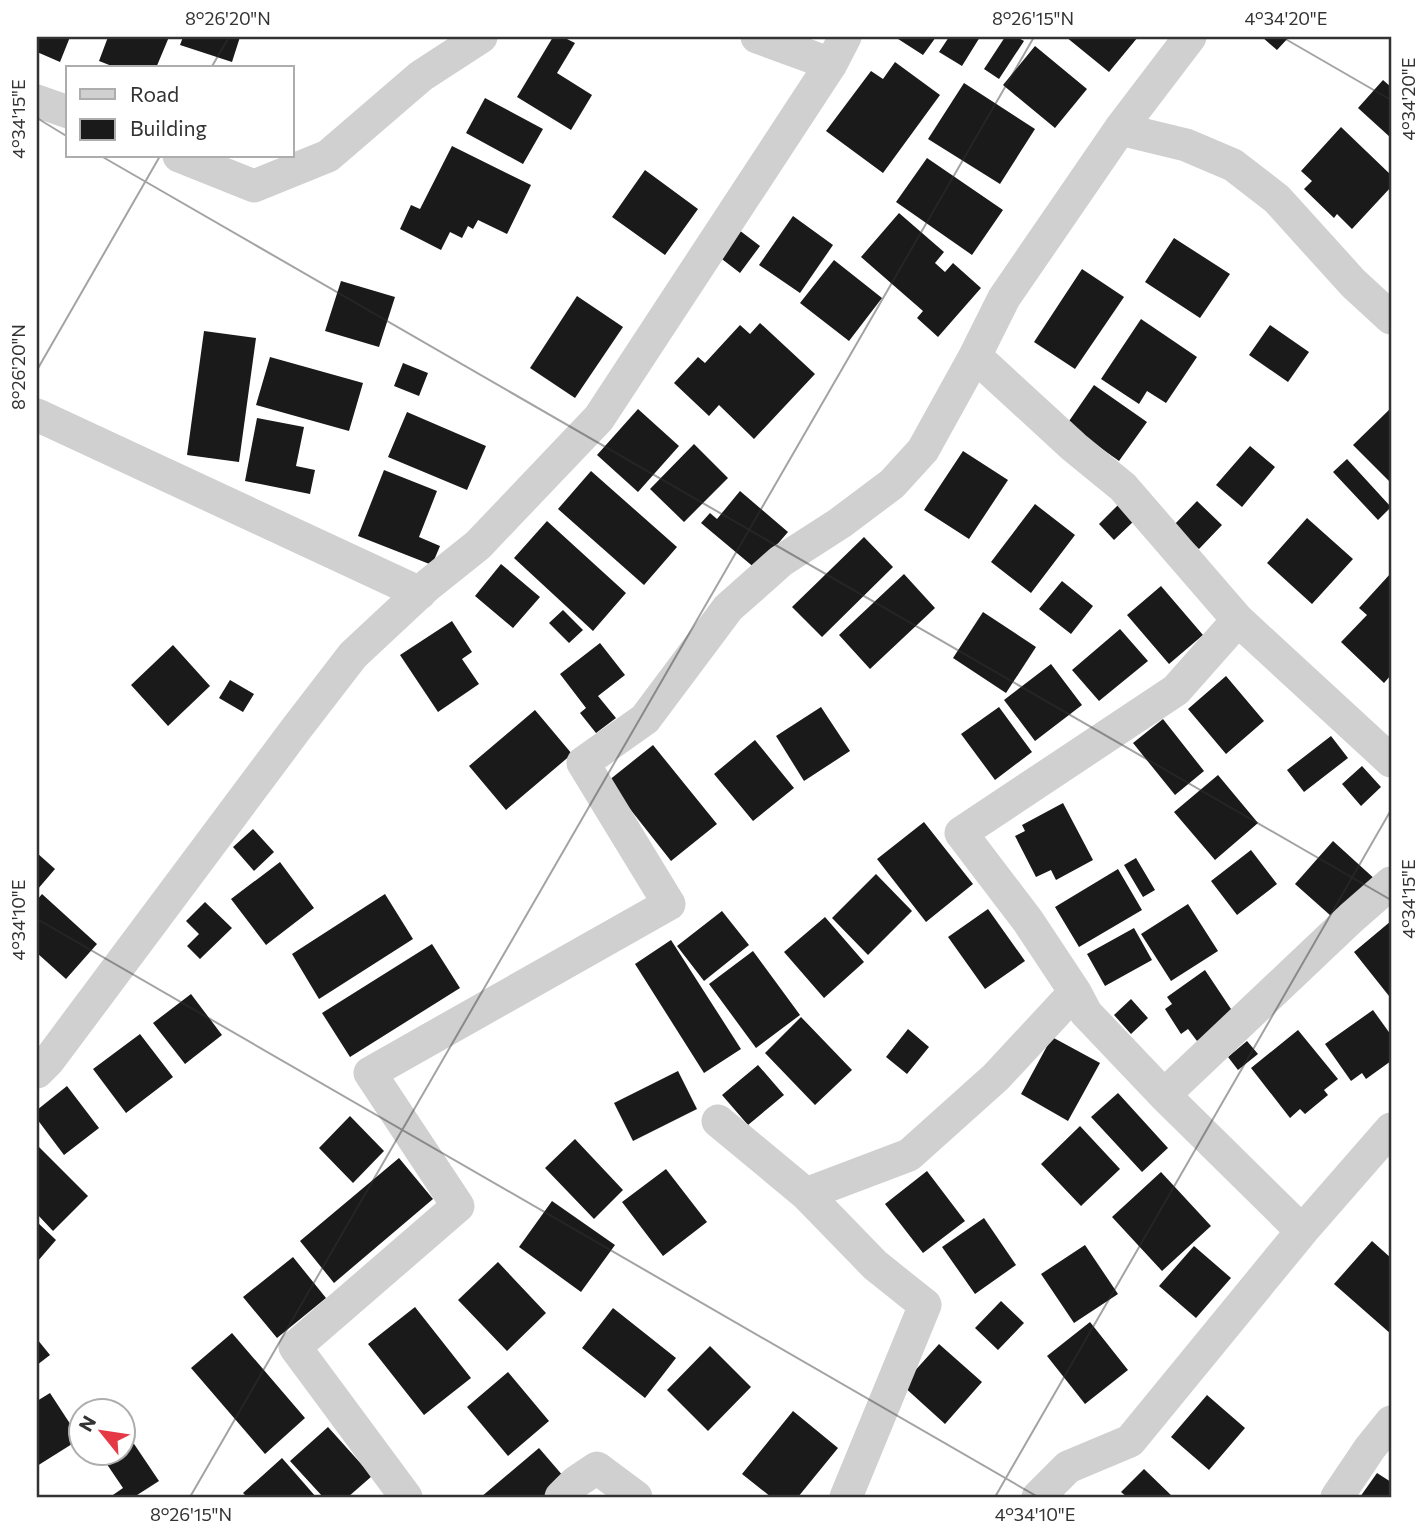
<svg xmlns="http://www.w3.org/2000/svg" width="1428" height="1534" font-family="Commissioner,sans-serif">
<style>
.building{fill:#1a1a1a}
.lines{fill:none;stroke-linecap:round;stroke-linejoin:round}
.minor{stroke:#d0d0d0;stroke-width:33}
.ticks{fill:none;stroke:#333;stroke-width:2;stroke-opacity:0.45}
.neatline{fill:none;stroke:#333;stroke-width:2.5}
.ticks-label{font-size:18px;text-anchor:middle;fill:#333}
</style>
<rect width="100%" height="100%" fill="#fff"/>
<path class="building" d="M37,37H70L60,62L37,52Z
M108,37H169L156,68H117L99,61Z
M183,37H240L232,62L180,45Z
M553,37H563L575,43L557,73L592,95L571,130L517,97Z
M895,37H936L923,55Z
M949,37H980L962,66L939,52Z
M1005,37H1017L1024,41L999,79L984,69Z
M1066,37H1138L1109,72Z
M1262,37H1289L1277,50Z
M1035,46L1087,89L1055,128L1003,85Z
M895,62L940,95L883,173L826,131L871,71L883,79Z
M1383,80L1391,87V138L1358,108Z
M964,83L1035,129L1000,184L928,139Z
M485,98L543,129L523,164L466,133Z
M1341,127L1391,175V187L1352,229L1337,214L1334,218L1304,189L1312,181L1301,171Z
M452,146L531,185L507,234L478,220L473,229L468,226L462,238L450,232L441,250L400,229L411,205L420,209Z
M927,158L1003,210L972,255L896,202Z
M645,170L698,209L665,255L612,217Z
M899,213L944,252L935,263L945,272L953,263L981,288L938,337L917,318L923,311L861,257Z
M793,216L833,245L800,293L759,265Z
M739,230L760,246L740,273L718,256Z
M1174,238L1230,274L1200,318L1145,282Z
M834,260L882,298L849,341L800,303Z
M1082,269L1124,297L1075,369L1034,342Z
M341,281L395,297L379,347L325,331Z
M577,296L623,327L575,398L530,368Z
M1141,319L1197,357L1166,403L1147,391L1139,404L1101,379Z
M760,323L815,374L754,439L719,405L709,416L674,383L698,357L705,363L740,325L750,334Z
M1270,325L1309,352L1288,382L1249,355Z
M204,331L256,338L239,462L187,455Z
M270,357L363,383L349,431L256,405Z
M403,363L428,373L419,396L394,386Z
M1094,385L1147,422L1119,461L1067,424Z
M1391,408V479L1389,481L1353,445Z
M638,409L679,446L638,492L597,455Z
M407,412L486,446L467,490L388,457Z
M257,418L304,427L296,466L315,470L310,494L245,481Z
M694,444L728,478L684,522L650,489Z
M1250,446L1275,467L1242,507L1216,485Z
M963,451L1008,480L969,539L924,510Z
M1347,459L1391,507L1378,520L1333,472Z
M384,470L437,491L419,537L440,546L432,565L358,536Z
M591,471L677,547L644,585L558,509Z
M740,491L788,532L756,569L701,523L710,513L717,519Z
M1197,501L1222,525L1199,549L1174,525Z
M1035,504L1075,535L1031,593L991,562Z
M1119,504L1135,520L1114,540L1099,524Z
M1307,518L1353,559L1312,604L1267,563Z
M547,521L626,593L593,631L514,558Z
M864,537L893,567L822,637L792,607Z
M501,564L540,597L513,628L475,596Z
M1391,573V675L1384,683L1341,642L1367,615L1359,608Z
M904,574L935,608L870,669L839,635Z
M1062,581L1093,606L1071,634L1039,609Z
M1161,586L1203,635L1169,664L1127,615Z
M563,610L583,630L569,643L549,623Z
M983,612L1036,647L1006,693L953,658Z
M452,621L472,652L462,659L479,684L438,712L400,655Z
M1120,629L1148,661L1099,701L1072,670Z
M600,643L625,675L598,696L616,718L596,733L580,713L586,708L560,674Z
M173,645L210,686L168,726L131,685Z
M1051,664L1082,705L1035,741L1004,700Z
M1226,676L1264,721L1226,754L1188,709Z
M230,680L254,694L243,712L219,698Z
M821,707L850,751L804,781L776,736Z
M999,707L1032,752L995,780L961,734Z
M535,710L572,754L506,810L469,766Z
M1163,719L1204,771L1175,795L1133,743Z
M1331,736L1348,758L1304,792L1287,770Z
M755,740L794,788L753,821L714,774Z
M653,745L717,824L671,861L608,781Z
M1362,766L1381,787L1361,806L1342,784Z
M1218,775L1258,823L1215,860L1174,812Z
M1063,803L1093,860L1056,880L1051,870L1036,877L1015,836L1025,831L1022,825Z
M924,822L973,884L926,922L877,859Z
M253,829L274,852L254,871L233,847Z
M1333,841L1377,881L1340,924L1295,884Z
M1251,850L1277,884L1237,915L1211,881Z
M37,853L55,869L37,890Z
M1136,858L1155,890L1143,897L1124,865Z
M280,862L314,908L266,945L231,899Z
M1118,869L1142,910L1079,947L1055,907Z
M876,874L912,911L868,955L832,918Z
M42,894L97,944L66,979L37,953V900Z
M385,894L413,939L319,999L292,954Z
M205,902L232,928L200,959L187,946L199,934L186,921Z
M1188,904L1218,951L1171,981L1141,934Z
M988,909L1025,961L985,989L948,937Z
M722,911L749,945L704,981L677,946Z
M825,917L864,962L824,998L784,952Z
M1391,921V994L1389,996L1354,952Z
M1134,928L1152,960L1105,986L1087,954Z
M671,940L741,1049L704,1073L635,964Z
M432,944L460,988L350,1057L322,1013Z
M753,951L800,1015L756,1048L709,984Z
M1205,970L1235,1015L1197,1041L1188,1029L1181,1034L1165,1009L1172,1004L1167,997Z
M191,994L222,1035L185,1064L153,1023Z
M1131,999L1148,1018L1131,1034L1114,1015Z
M1373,1010L1391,1035V1061L1366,1079L1362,1073L1351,1081L1325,1044Z
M801,1017L852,1070L815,1105L765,1053Z
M908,1029L929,1047L907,1074L886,1057Z
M1298,1030L1338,1079L1324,1090L1328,1095L1305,1114L1300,1109L1290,1118L1251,1068Z
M140,1034L173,1077L126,1113L93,1069Z
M1052,1037L1100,1063L1068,1121L1021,1094Z
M1247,1041L1258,1054L1238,1070L1228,1057Z
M758,1065L784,1095L748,1125L722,1095Z
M678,1071L697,1109L633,1141L614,1103Z
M67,1086L99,1128L64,1155L37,1119V1110Z
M1118,1093L1168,1148L1142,1172L1091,1117Z
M350,1116L384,1151L353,1183L319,1148Z
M1080,1126L1120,1169L1081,1206L1041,1164Z
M575,1139L623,1190L594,1219L545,1168Z
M37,1145L88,1196L53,1231L37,1214Z
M399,1158L433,1199L334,1283L300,1241Z
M666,1169L707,1222L663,1256L622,1202Z
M927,1171L965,1221L923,1253L885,1204Z
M1161,1172L1211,1226L1162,1271L1112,1217Z
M552,1201L615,1245L581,1292L519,1247Z
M984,1218L1016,1265L975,1294L942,1247Z
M37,1222L56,1240L37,1262Z
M1372,1241L1391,1258V1334L1334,1284Z
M1085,1245L1118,1294L1074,1323L1041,1274Z
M1194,1246L1231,1278L1196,1318L1159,1286Z
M293,1257L326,1298L277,1338L243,1297Z
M498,1262L546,1313L507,1351L458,1300Z
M1001,1301L1024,1323L998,1350L975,1328Z
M415,1307L471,1378L424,1415L368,1344Z
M613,1308L676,1358L645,1398L582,1348Z
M1090,1322L1128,1370L1085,1404L1047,1356Z
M232,1333L305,1418L265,1454L191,1368Z
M37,1339L50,1355L37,1365Z
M939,1344L982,1382L945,1424L902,1385Z
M710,1346L751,1387L708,1431L667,1390Z
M508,1372L549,1421L508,1456L467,1407Z
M50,1393L80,1439L37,1466V1401Z
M1207,1395L1245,1428L1209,1470L1171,1437Z
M793,1411L838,1448L798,1497H771L742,1474Z
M122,1426L159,1481L134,1497H110L123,1488L100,1454H122Z
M328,1427L372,1476L348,1497H323L290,1461Z
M539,1448L570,1484L555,1497H481Z
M282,1458L316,1497H247L243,1493Z
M1144,1469L1173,1497H1127L1121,1492Z
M1377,1473L1391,1482V1497H1360Z"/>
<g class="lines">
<path class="minor" d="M757,37L831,64
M37,101L68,112
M1120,129L1186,145L1233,165L1277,199L1353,283L1391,318
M179,156L254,186L328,156L421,76L481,37
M975,356L1074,447L1123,487L1238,620L1391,761
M37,415L420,593
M1238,620L1176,690L961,833L1028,921L1075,992L1086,1013L1164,1095L1302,1231
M37,1072L49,1060L296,729L353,655L428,585L478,545L599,418L831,64L845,37
M1164,1095L1351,918L1391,883
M718,1121L806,1194L875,1265L925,1305L846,1497
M806,1194L909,1155L996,1077L1075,992
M406,1497L295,1347L458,1206L370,1073L669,904L583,763L645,719L728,608L781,561L840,523L892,484L923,450L975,356L1004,298L1120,129L1190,37
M561,1497L576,1482L597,1468L636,1497
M1038,1497L1068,1467L1130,1441L1302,1231L1391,1129
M1337,1497L1370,1448L1391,1422"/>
</g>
<path class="ticks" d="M1282,37L1391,100M211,68L229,37M37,118L68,137M101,156L1391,900M37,370L160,156M37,919L1038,1497M190,1497L1034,37M995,1497L1391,810"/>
<rect width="1428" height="1534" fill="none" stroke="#ffffff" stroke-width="77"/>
<rect x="66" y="66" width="228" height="91" fill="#ffffff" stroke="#adadad" stroke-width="2"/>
<rect x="80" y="89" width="35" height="10" fill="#d0d0d0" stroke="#adadad" stroke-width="2"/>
<text x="130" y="102" font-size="21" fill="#333333">Road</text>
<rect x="80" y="119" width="35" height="21" fill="#1a1a1a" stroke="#adadad" stroke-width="2"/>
<text x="130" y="136" font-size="21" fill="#333333">Building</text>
<g transform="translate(102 1432) rotate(300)"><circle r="33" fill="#ffffff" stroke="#adadad" stroke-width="2"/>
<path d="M0-5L12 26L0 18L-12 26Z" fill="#e63946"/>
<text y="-10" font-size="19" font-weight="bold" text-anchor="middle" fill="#333333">N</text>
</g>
<rect x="38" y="38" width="1352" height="1458" class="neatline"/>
<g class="ticks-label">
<text x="228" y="25">8°26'20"N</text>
<text x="1033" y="25">8°26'15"N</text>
<text x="1286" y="25">4°34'20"E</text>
<text transform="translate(1409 99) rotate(-90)" y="6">4°34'20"E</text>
<text transform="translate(19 119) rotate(-90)" y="6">4°34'15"E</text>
<text transform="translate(19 367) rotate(-90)" y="6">8°26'20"N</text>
<text transform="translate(1409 899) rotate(-90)" y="6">4°34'15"E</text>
<text transform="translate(19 920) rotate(-90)" y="6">4°34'10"E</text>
<text x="191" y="1521">8°26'15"N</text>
<text x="1035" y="1521">4°34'10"E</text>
</g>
</svg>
